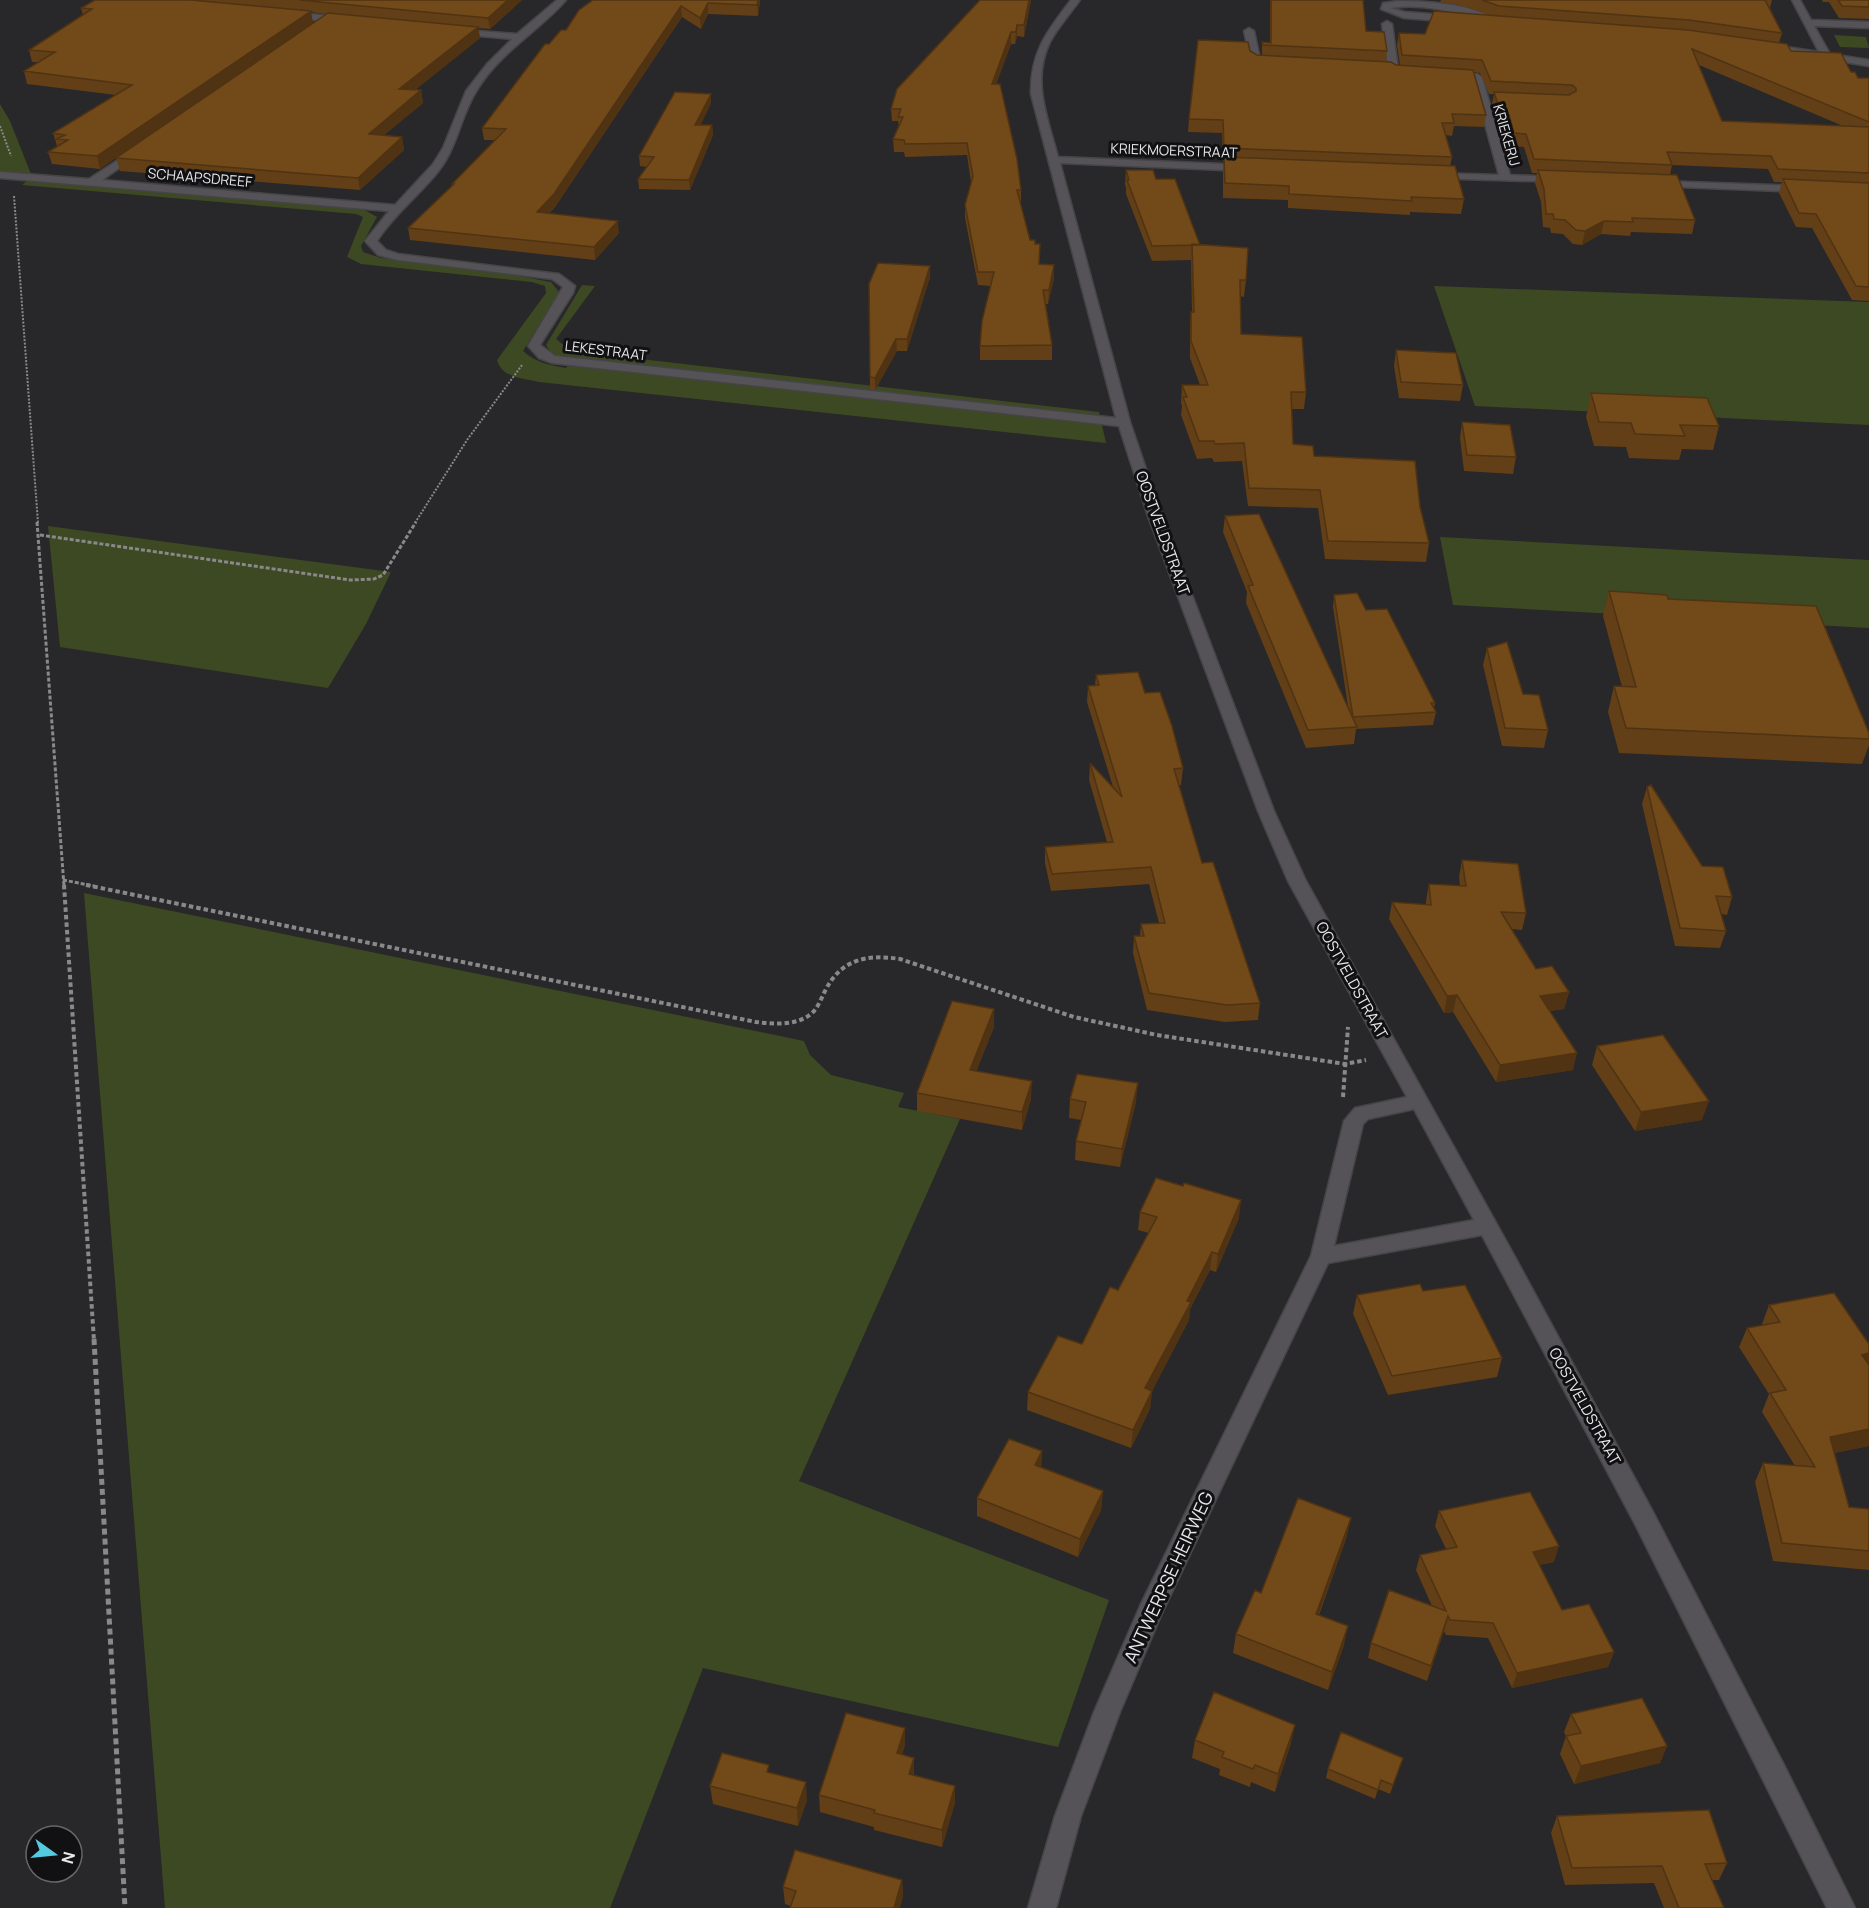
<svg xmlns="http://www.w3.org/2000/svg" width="1869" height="1908" font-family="Manrope,sans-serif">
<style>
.green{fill:#3d4922}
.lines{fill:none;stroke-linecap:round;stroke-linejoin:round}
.minor-casing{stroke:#454446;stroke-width:3}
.path-far3{stroke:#89888a;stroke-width:2;stroke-dasharray:2 1.5;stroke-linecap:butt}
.path-far2{stroke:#89888a;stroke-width:3;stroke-dasharray:4 2;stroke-linecap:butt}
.path-far1{stroke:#89888a;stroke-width:4;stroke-dasharray:4.5 3;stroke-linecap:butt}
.path{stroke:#89888a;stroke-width:5;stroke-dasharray:6 4;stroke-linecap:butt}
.minor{fill:#555357;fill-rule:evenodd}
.wall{fill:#623f16;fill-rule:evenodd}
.shaded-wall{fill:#503312}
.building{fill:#724919;stroke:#503312;stroke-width:1.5}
.labels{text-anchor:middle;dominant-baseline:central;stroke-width:6;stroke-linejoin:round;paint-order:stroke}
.far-street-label{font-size:14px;fill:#e8e7e9;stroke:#111012}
.street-label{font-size:15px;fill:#e8e7e9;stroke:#111012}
.near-street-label{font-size:18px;fill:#e8e7e9;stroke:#111012}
</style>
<rect width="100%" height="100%" fill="#28272a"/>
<path class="green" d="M1834,35L1866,37L1869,48L1840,47Z
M0,104L10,121L31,174L0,171Z
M28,180L363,209L377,217L361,246L363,252L381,258L503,273L551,282L559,292L556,298L523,351C536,363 550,365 566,368L572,360L552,354L546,345L582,285L595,286L556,339L571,351L1099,412L1106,443L539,382C522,378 502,378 497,360L546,293L545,286L532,282L361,264L347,257L363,217L356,214L22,185Z
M1434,286L1869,302V425L1475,406Z
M48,526L391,572L366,624L328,688L60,647Z
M1440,537L1869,560V628L1453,605Z
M84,893L804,1041L810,1055L831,1075L904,1093L898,1107L960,1119L799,1481L1109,1600L1058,1747L703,1668L610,1908H165Z"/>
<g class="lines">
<g class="minor-casing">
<path id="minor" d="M557,0H566C538,32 500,52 477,90C461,115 458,145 440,169C421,194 394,214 377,241L386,250L398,254L559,274L575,286L573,293L540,345L555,356L1116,418L1031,94C1030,53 1047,31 1071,0H1080C1070,14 1058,27 1050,42C1031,80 1048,119 1058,157L1247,165L1252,168L1247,171L1060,163L1130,422L1162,516L1274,811L1306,881L1515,1257L1653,1512L1786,1769L1855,1908H1827L1636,1526L1482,1235L1328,1263L1162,1613L1120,1712L1081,1816L1056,1908H1028L1055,1816L1094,1712L1141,1604L1311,1256L1344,1121L1355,1108L1407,1097L1288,881L1258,811L1148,516L1119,426L552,363L539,358L528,346L563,287L552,279L398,260L378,255L365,241L389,211L0,178V172L89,179L138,147L142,148V152L102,180L395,205L433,164L443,148L466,91L487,64L512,39L457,34L454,33V29L517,34ZM1414,1109L1474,1220L1334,1246L1363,1124L1368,1119Z
M1792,0H1800L1811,20L1869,22V28L1814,26L1830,54L1869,60V66L1764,49V45L1767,44L1819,52Z
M1399,1C1427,1 1477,4 1500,22L1495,25C1460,14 1427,2 1390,8L1405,12L1456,16L1461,19L1456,22L1404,18L1381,9L1383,3Z
M287,12L343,17L348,20L343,23L284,17L282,15Z
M1387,21L1392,24L1398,69L1412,71V75L1392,74L1388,69L1382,24Z
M1249,28L1254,31L1260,59L1274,61V65H1256L1251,62L1244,31Z
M1448,74H1477L1482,77L1510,175L1558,177L1562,178V182L1429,178L1428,176L1433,173L1499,175L1473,80L1451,79L1448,78Z
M1658,181L1804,186L1809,189L1804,192L1654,186V182Z"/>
</g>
<path class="path-far3" d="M0,126L11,156
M14,196L38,523
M415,523L467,440L522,365"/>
<path class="path-far2" d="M37,522L64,886
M40,535L350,580L374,579L383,575L416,522
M63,880L94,886"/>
<path class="path-far1" d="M64,885L94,1341
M86,885L756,1022C773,1024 796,1026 811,1014C818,1008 821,999 825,991C841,959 867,954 900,959L1074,1017L1157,1035L1345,1064L1366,1060
M1343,1097L1348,1027"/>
<path class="path" d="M94,1339L125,1908"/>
<use href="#minor" class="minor"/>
</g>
<path class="wall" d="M95,0H522L490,29L478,28L480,38L415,90H421L423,103L384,135L402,137L404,150L360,190L120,171L116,158L326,14L311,12L100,169L52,164L48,152L58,146H57L53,133L116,95L27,84L24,71L38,62H32L29,50L83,15L81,8Z
M593,0H760L758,16L708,14L701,29L682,17L555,207L549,214L619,233L595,260L410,240L408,228L452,186V184L495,140H484L482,128L549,44L566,30Z
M1031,0L1024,37L1017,36L1015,44H1011L996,84L1021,190V203H1020L1030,240L1039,264L1054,265V278L1048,304H1046L1052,345V360H980V346L991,286L978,285L965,218V205L971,182L967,155L905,157L904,152H894L893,139L899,127L898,121H892L891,109Z
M1270,0H1363L1366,31L1387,51L1386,62L1400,65L1397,45L1399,33L1425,34L1489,15L1460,5L1440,2L1441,0H1772L1770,8L1782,33L1779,43L1791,51L1851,72L1858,78H1869V301L1852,300L1812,228L1796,227L1779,193L1782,182H1774L1768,169L1672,165L1670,175L1695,220L1692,234L1631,232L1630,236L1601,234L1582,245L1573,244L1563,234L1551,233L1550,228L1543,227L1541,202L1535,183L1537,173H1532L1524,147L1512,146L1506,128H1499L1492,104L1494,94H1489L1480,73L1474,72L1486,115L1484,127L1454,126L1452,136L1446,135L1452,157L1450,166L1464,199L1461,214L1410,212V215L1288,208V200L1223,198V171L1224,161H1223L1222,133L1188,132L1189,119L1250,51L1257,55L1262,56V42L1270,43ZM1699,65L1843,126L1722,121Z
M1822,0H1869V19L1839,18L1829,2H1823Z
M711,103L700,125H712L713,135L690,190L639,189L638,179L647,167L640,166L639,156Z
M1126,170L1156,179L1200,245L1246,280L1244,297L1240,296L1241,334L1306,392L1304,409H1292L1293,444L1314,456L1420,507L1429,543L1426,562L1325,559L1318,508L1248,506L1242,461L1214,462L1212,458L1197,459L1181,415L1182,406L1181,403L1182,385H1200L1190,358V328L1191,312H1192L1191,260L1152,261L1126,194V188L1125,184Z
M930,277L907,351H897L875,390L870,389V377Z
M1396,350L1463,385L1460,401L1399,398L1394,366Z
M1591,393L1719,426L1713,450L1682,449L1679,460L1629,458L1626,447L1594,446L1586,417Z
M1462,422L1516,457L1513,474L1464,471L1460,438Z
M1225,516L1348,707L1333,607L1334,595L1366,610L1435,703L1434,708L1436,712L1433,725L1356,729L1354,744L1306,748L1246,603L1247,592L1223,532Z
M1609,591L1668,599L1869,733V745L1862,764L1619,753L1608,712L1614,686L1622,687L1603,616Z
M1487,648L1523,694L1548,730L1544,748L1502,746L1483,665Z
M1096,675L1145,693L1183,768L1181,785H1179L1202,863L1260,1003L1258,1020L1225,1022L1147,1010L1133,953L1134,936H1140L1141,924L1159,923L1149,884L1051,891L1045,863V847L1107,842L1089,780L1090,763L1113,787L1087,702L1088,686L1095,685Z
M1647,787L1702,866L1732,897L1727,915L1721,914L1726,931L1720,948L1675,946L1642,804Z
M1462,860L1526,913L1522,930L1512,929L1536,969L1569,992L1564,1009L1550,1011L1573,1070L1496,1082L1453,1012L1444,1013L1389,919L1392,902L1426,905V901L1429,884L1460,886L1459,877Z
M994,1027L976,1071L1031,1099L1022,1130L917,1111V1093Z
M1597,1046L1702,1120L1635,1131L1592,1065Z
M1070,1099L1136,1102L1120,1167L1075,1160L1076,1141L1081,1120L1069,1118Z
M1140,1212L1239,1218L1216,1272L1210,1270L1190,1309L1189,1320L1152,1391L1150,1409L1131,1448L1027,1410L1028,1392L1082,1344L1118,1290L1149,1233L1138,1230Z
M1423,1291L1502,1358L1497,1377L1388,1395L1353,1314L1357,1295Z
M1769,1305L1869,1365V1446L1834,1453L1849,1507L1869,1509V1570L1773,1561L1755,1482L1763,1463L1795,1466L1762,1412L1769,1394L1739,1347L1747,1328L1763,1325L1762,1324Z
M1042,1451L1041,1467L1103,1491L1101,1510L1078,1557L977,1516V1498Z
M1439,1511L1554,1562L1539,1565L1562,1610L1614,1652L1608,1667L1512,1688L1488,1638L1446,1635L1444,1631L1427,1681L1368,1658L1371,1643L1432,1606L1416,1570L1420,1555L1446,1549L1435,1526Z
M1347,1536L1319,1615L1344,1645L1328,1690L1233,1653L1236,1634L1261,1593Z
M1571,1714L1667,1746L1660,1763L1574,1784L1560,1754L1566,1736L1564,1732Z
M905,1728V1745L902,1755L914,1775L955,1786V1803L942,1847L874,1830V1827L820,1812L819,1795Z
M1195,1740L1291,1743L1275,1792L1251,1782L1250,1787L1219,1775L1220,1769L1192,1758Z
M1403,1758L1390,1794L1378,1789L1375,1799L1326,1778L1328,1769Z
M770,1773L807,1800L798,1826L713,1804L710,1786Z
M1557,1816L1727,1863L1719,1880H1712L1724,1908H1664L1654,1883L1565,1885L1551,1833Z
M902,1880L903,1897L791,1906L785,1904L783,1887Z"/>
<path class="shaded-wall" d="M508,0H522L490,29L488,18Z
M758,0H760L758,16L757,5Z
M1029,0H1031L1024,37V25Z
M708,3V14L701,29L700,18Z
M681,6L682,17L555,207L539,225L537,212Z
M311,11L313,23L100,169L97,156Z
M1017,25V36L1015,44L1016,32Z
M478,27L480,38L401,101L399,89Z
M1011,32V44L992,96V84Z
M421,90L423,103L371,146L369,134Z
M711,94V103L696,135L695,125Z
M712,125L713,135L690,190L689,180Z
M402,137L404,150L360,190L358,178Z
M618,221L619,233L595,260L594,247Z
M1604,221L1601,234L1582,245L1585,231Z
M1054,265V278L1048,304L1049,290Z
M930,266V277L907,351V339Z
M896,339L897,351L875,390V378Z
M1569,992L1564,1009L1536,1013L1540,996Z
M1457,995L1453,1012L1444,1013L1447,996Z
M994,1009V1027L970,1088V1070Z
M1577,1053L1573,1070L1496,1082L1500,1065Z
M1032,1081L1031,1099L1022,1130V1112Z
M1138,1083L1136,1102L1120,1167L1122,1149Z
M1709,1101L1702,1120L1635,1131L1641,1112Z
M1241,1200L1239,1218L1216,1272L1218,1254Z
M1212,1252L1210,1270L1190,1309L1189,1320L1152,1391L1150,1409L1131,1448L1133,1430L1145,1388L1187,1301Z
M1869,1353V1362L1866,1370L1862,1355Z
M1869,1429V1446L1822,1455L1830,1437Z
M1042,1451L1041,1469L1035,1465Z
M1103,1491L1101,1510L1078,1557L1080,1539Z
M1351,1518L1347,1536L1312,1632L1316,1614Z
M1559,1546L1554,1562L1528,1567L1533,1552Z
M1448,1616L1444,1631L1427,1681L1431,1666Z
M1348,1626L1344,1645L1328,1690L1332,1672Z
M1614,1652L1608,1667L1512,1688L1517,1673Z
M1295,1725L1291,1743L1275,1792L1278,1774Z
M905,1728V1745L897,1771V1753Z
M1667,1746L1660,1763L1574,1784L1581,1766Z
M914,1758V1775L909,1791V1774Z
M806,1782L807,1800L798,1826L797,1808Z
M955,1786V1803L942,1847V1830Z
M902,1880L903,1897L900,1908H894Z"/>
<path class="building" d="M95,0H191L311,11L97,156L48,152L68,140L57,139L65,135L53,133L132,85L24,71L55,52L29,50L92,9L81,8Z
M299,0H508L488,18Z
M593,0H758L757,5L708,3L700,18L681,6L554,194L537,212L618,221L594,247L408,228L454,184H452L506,129L482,128L545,44H549L561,30H566L579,10Z
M980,0H1029L1024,25H1017L1016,32H1011L992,84H1000L1017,159L1021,190H1017L1030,240H1035V244H1040L1039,264L1054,265L1049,290H1043L1052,345L980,346L982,321L994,272H978L965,205L973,176L967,143L905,144L904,140L893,139L903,117H898L901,109H891L897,89Z
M1271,0H1363L1366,31L1384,32L1387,51L1263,45L1262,42L1271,43Z
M1482,0H1765L1782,33L1689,20L1499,6Z
M1838,0H1869V7L1842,6Z
M1434,11L1688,30L1787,44L1791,51L1841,53L1851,72H1855L1858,78H1869V122L1692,49L1722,121L1869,127V173L1778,169L1771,156L1667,152L1672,165L1534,159L1526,134L1514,133L1509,115H1501L1494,92L1569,95L1576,91V88L1572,85L1491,81L1482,60L1402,55L1399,33L1425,34Z
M328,13L478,27L399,89L421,90L369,134L402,137L358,178L116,158Z
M1198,40L1248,42L1250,51L1257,55L1391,62L1396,65L1473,70L1486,115L1452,114L1454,123H1442L1452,157L1224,148L1223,120L1189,119Z
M675,92L711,94L695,125H712L689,180L638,179L654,157L639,156Z
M1224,157L1455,166L1464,199L1411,197L1412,201L1289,194V186L1225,183Z
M1126,170H1153L1156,179H1175L1200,245L1152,246L1127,180H1129Z
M1538,170L1677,175L1695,220L1632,218L1633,222L1604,221L1585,231L1576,230L1565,220L1554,219L1553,214H1546L1544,189Z
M1783,179L1869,183V287L1856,286L1816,214L1799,213Z
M1192,244L1248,248L1246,280H1240L1241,334L1302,337L1306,392H1291L1293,444L1313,446L1314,456L1415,461L1420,507L1429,543L1328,541L1320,490L1249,488L1244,443L1215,444L1214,441H1199L1183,397H1187L1182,385H1208L1191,341V312H1194Z
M878,263L930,266L907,339H896L875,378L870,377L869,284Z
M1396,350L1456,353L1463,385L1401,382Z
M1591,393L1707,398L1719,426L1680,425L1685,436L1635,434L1631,423L1599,422Z
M1462,422L1510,425L1516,457L1467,455Z
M1259,514L1357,727L1308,730L1248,586L1253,585L1225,516Z
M1609,591L1667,595L1668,599L1816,606L1869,733V739L1626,728L1614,686L1636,687Z
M1357,593L1366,610L1387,609L1435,703H1431L1436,712L1353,717L1334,595Z
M1507,642L1523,694L1539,695L1548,730L1505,728L1487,648Z
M1138,672L1145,693L1160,692L1172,726L1183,768L1174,769L1202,863L1213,862L1260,1003L1227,1005L1149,993L1134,936H1144L1141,924L1165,923L1151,867L1052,874L1045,847L1113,842L1090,763L1122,797L1088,686L1099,685L1096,675Z
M1651,785L1702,866L1723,867L1732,897L1716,896L1726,931L1680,928L1647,787Z
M1462,860L1518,864L1526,913L1501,912L1536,969L1552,966L1569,992L1540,996L1577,1053L1500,1065L1457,995L1447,996L1392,902L1431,905L1429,884L1466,886Z
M952,1001L994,1009L970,1070L1032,1081L1022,1112L917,1093Z
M1663,1035L1709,1101L1641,1112L1597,1046Z
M1077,1074L1138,1083L1122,1149L1076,1141L1086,1102L1070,1099Z
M1156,1178L1183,1186L1184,1183L1241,1200L1218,1254L1212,1252L1187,1301L1191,1302L1145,1388L1152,1391L1133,1430L1028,1392L1058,1336L1082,1344L1110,1287L1118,1290L1157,1217L1140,1212Z
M1420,1284L1423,1291L1465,1285L1502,1358L1392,1376L1357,1295Z
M1834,1293L1869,1344V1353L1862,1355L1869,1365V1429L1830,1437L1849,1507L1869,1509V1551L1782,1543L1763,1463L1815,1467L1770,1393L1786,1390L1747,1328L1780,1322L1769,1305Z
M1009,1439L1042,1451L1035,1465L1103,1491L1080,1539L977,1498Z
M1530,1492L1559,1546L1533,1552L1562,1610L1589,1604L1614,1652L1517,1673L1493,1623L1450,1620L1448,1616L1431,1666L1371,1643L1389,1590L1446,1611L1420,1555L1457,1547L1439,1511Z
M1298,1498L1351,1518L1316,1614L1348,1626L1332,1672L1236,1634L1255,1590L1261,1593Z
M1214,1692L1295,1725L1278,1774L1255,1765L1253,1769L1222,1757L1224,1752L1195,1740Z
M1642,1698L1667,1746L1581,1766L1566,1736L1581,1733L1571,1714Z
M846,1713L905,1728L897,1753L914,1758L909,1774L955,1786L942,1830L874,1813L875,1810L819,1795Z
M1341,1732L1403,1758L1393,1785L1381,1780L1378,1790L1328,1769Z
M722,1753L769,1765L767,1772L806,1782L797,1808L710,1786Z
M1709,1810L1727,1863L1705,1864L1724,1908H1679L1662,1866L1572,1868L1557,1816Z
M795,1850L902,1880L894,1908H790L796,1891L783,1887Z"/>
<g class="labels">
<g class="far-street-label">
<text transform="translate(1507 135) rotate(74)">KRIEKERIJ</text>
<text transform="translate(1174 150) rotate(2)">KRIEKMOERSTRAAT</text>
<text transform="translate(200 177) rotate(5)">SCHAAPSDREEF</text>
<text transform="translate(606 350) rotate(7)">LEKESTRAAT</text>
</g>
<g class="street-label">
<text transform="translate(1163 533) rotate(70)">OOSTVELDSTRAAT</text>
<text transform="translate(1352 980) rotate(61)">OOSTVELDSTRAAT</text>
<text transform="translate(1585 1406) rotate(61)">OOSTVELDSTRAAT</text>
</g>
<g class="near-street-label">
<text transform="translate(1168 1577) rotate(-65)">ANTWERPSE HEIRWEG</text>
</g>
</g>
<g transform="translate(54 1854) rotate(105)"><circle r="28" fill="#111012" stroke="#676668" stroke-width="1.5"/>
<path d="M0-4.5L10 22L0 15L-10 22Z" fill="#54cade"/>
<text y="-9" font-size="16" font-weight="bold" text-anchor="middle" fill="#e8e7e9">N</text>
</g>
</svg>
